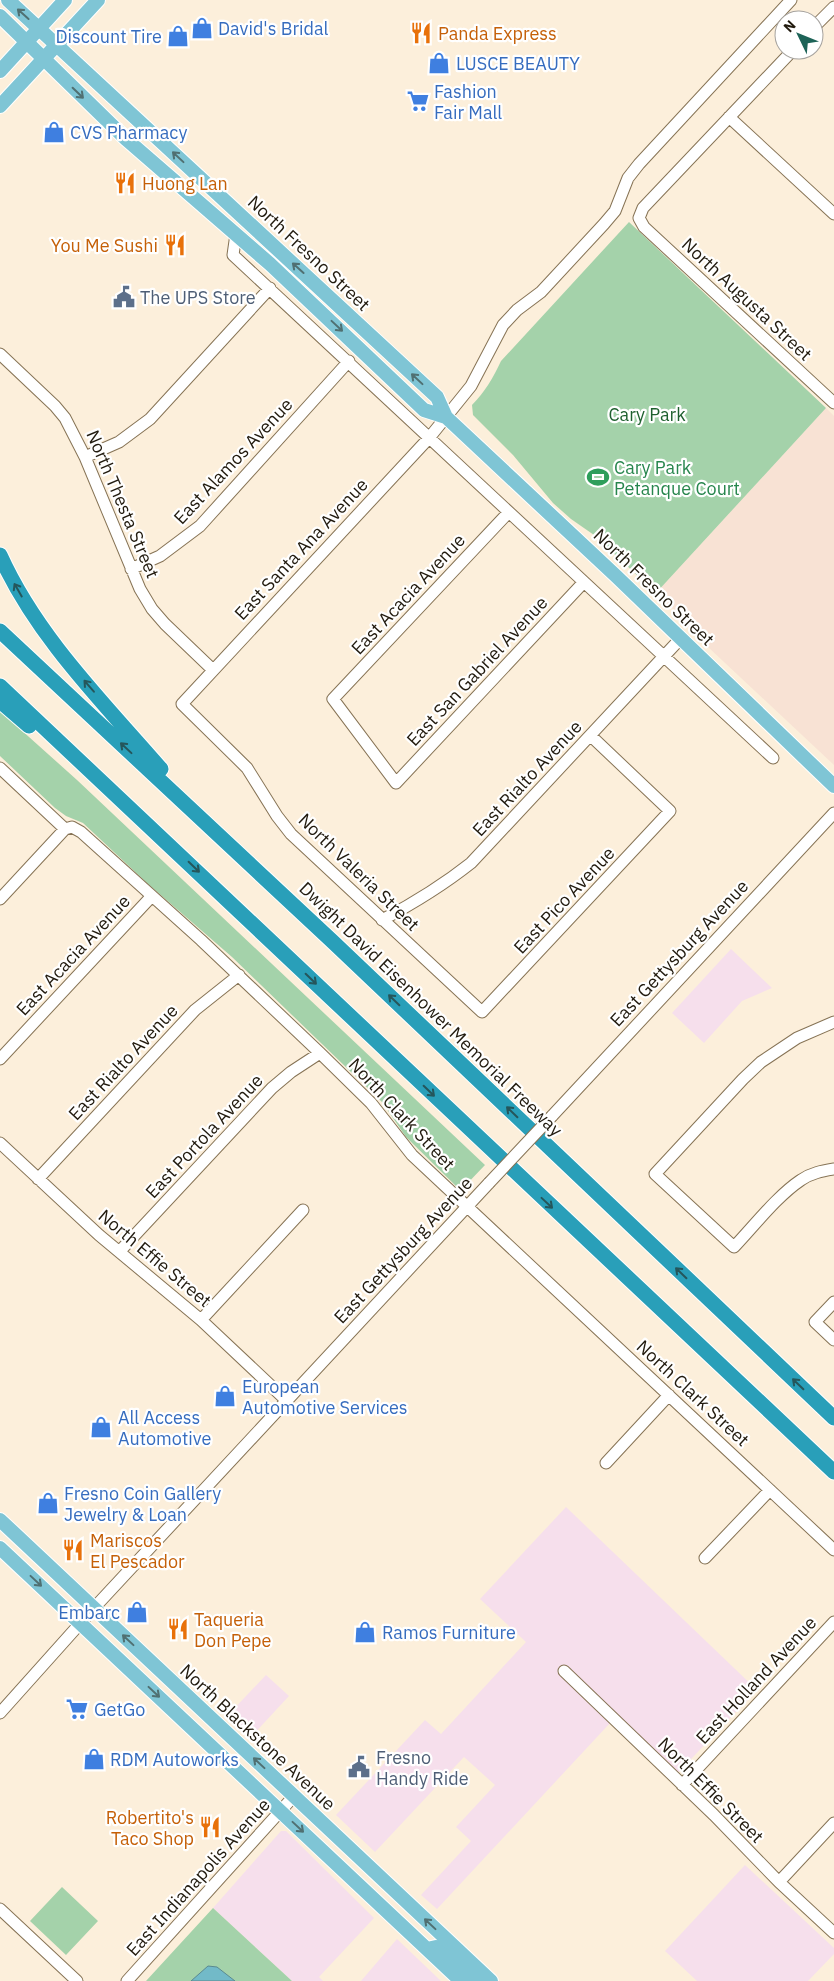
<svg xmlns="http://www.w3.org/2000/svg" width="834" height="1981" font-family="'IBM Plex Sans',sans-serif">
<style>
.industrial{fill:#f6dfec}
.education{fill:#f8e2d4}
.green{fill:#a4d2aa}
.water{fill:#72bac8;stroke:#5a8a90}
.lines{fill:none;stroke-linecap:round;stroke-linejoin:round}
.minor-casing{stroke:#867355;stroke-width:13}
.major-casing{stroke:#fff;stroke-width:16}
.highway-casing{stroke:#fff;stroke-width:17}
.minor{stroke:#fff;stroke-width:11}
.major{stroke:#7fc5d5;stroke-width:14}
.highway{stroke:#299fb9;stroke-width:15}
.minor-bridge-casing{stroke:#867355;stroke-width:13;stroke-linecap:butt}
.minor-bridge{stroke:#fff;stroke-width:11}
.oneway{stroke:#507072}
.oneway2{stroke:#25565b}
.labels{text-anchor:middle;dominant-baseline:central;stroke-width:4.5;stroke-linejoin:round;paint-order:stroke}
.shop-label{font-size:18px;fill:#366cbe;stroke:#fff;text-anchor:start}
.food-label{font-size:18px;fill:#c56008;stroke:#fff;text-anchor:start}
.street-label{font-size:18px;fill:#211a0e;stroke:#fff}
.service-label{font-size:18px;fill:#4e5e75;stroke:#fff;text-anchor:start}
.park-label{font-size:18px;fill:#1e602e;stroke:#fff}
.leisure-label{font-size:18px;fill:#27864d;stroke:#fff;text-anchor:start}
</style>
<rect width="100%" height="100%" fill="#fcefdb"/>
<path class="industrial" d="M731,949L772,988L742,1001L704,1043L672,1013Z
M566,1507L757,1690L672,1779L611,1722L437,1909L421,1895L471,1841L456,1827L495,1785L464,1757L375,1852L336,1815L425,1720L441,1734L526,1642L480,1599Z
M266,1675L289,1696L252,1736L229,1714Z
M281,1831H286L374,1918L319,1977L323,1981H292L213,1908Z
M745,1865L834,1948V1954L808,1981H697L665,1951Z
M397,1939L441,1981H361Z"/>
<path class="education" d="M826,408L834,416V765L692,632L675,611L656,593Z"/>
<path class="green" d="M629,222L826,408L656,593L594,535L571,519L553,503L513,455L473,415L472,405C485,392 493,378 501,361Z
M0,711L77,780L485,1165L463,1188L459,1189L406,1137L382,1102L232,957L148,884L83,823L66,816L55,808L0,756Z
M62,1887L98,1921L66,1955L30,1921Z
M213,1908L292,1981H146Z"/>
<path class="water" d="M208,1966L217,1967L235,1981H191Z"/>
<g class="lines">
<g class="minor-casing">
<path id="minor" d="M814,27L834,7
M793,50L643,208L639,218L644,227L834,403
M729,117L834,214
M236,234L233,255L773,758
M0,354L55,406L65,418L85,457L140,589L152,609L165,624L213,670
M85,457L119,442L150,419L270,288
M508,513L333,699L396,783L583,583
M131,569L160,556L200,526L349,361
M591,736L670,811L482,1012L291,834L277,816L247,768L182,704L429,438L471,386L503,325L517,310L541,292L604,224L615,211L628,178L639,164L791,0
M0,768L65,829
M0,899L65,829L72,827L81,832L201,940L320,1053L371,1103L412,1155L834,1550
M382,920C414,903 442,886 471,863L681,638
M834,1022L797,1038L761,1062L743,1079L655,1174L734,1247C754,1226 777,1196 801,1180C811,1173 822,1171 834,1169
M0,1059L151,897
M552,1116L834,813
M0,1143L99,1235L201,1320L287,1401
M38,1179L195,1010L239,975
M120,1251L272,1088L291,1072L320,1053
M834,1302L815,1322L834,1340
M201,1320L303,1210
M606,1463L669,1395
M705,1558L770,1490
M564,1671L714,1815L779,1882L834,1933
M0,1713L94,1608L489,1183
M682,1785L834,1622
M779,1882L834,1823
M0,1909L77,1981
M127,1981L294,1796"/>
</g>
<g class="major-casing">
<path id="major" d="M8,0L437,397L446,417L616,576L834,786
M0,16L126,139L270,264L424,410L446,417
M0,71L65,0
M0,106L98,0
M0,1520L491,1981
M0,1548L461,1981
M427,1949L436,1947L443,1950L476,1981"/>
</g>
<g class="highway-casing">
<path id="highway" d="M0,555C37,637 103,702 161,769
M0,631L332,941L834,1418
M0,686L834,1472
M0,701L29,726"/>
</g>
<use href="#minor" class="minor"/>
<use href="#major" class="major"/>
<use href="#highway" class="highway"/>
<g class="minor-bridge-casing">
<path id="minor-bridge" d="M489,1183L552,1116"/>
</g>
<use href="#minor-bridge" class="minor-bridge"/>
</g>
<defs><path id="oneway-shaft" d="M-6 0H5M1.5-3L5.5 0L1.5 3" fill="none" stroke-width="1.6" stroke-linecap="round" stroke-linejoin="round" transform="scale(1.25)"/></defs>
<g class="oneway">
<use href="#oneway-shaft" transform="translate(23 14) rotate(-138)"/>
<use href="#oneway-shaft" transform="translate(78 93) rotate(44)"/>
<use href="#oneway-shaft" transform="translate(178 157) rotate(-137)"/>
<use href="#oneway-shaft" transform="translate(298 268) rotate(-138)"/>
<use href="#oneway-shaft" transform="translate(337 326) rotate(43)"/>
<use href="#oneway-shaft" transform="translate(417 379) rotate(-137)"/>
<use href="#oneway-shaft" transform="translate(36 1581) rotate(43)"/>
<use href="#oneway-shaft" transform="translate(128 1640) rotate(-137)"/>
<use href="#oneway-shaft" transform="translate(154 1692) rotate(43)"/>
<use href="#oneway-shaft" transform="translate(259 1763) rotate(-137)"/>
<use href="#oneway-shaft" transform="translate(298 1827) rotate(43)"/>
<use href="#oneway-shaft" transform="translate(430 1924) rotate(-137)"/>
</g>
<g class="oneway2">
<use href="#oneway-shaft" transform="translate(18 590) rotate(-120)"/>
<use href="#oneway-shaft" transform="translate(89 686) rotate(-131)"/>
<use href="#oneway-shaft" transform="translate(126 748) rotate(-137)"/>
<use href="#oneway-shaft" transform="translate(194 867) rotate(44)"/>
<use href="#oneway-shaft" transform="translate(311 979) rotate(44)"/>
<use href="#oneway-shaft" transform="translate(394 1000) rotate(-136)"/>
<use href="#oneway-shaft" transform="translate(429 1091) rotate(44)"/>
<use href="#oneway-shaft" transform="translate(512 1112) rotate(-136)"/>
<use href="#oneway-shaft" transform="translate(547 1203) rotate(43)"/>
<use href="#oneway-shaft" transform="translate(681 1273) rotate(-136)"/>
<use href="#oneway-shaft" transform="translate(798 1384) rotate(-136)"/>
</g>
<defs>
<g id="shop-bare" transform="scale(1.725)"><path d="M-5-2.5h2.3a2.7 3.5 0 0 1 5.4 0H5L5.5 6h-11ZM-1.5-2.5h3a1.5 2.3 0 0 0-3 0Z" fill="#3f7fe0" stroke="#fff" stroke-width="2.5" paint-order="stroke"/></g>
<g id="restaurant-bare" transform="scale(1.725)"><path d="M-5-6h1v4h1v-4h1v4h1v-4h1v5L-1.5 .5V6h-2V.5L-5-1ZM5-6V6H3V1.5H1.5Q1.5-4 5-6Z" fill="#e8710a" stroke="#fff" stroke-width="2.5" paint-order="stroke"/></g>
<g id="supermarket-bare" transform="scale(1.725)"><path d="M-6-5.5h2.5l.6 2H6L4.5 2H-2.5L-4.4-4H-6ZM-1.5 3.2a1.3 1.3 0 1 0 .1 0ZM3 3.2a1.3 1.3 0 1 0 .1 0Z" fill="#3f7fe0" stroke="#fff" stroke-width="2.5" paint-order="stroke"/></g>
<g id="civic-bare" transform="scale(1.725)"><path d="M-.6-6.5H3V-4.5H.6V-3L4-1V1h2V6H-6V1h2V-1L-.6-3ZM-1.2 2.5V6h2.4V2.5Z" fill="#5c6f8a" stroke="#fff" stroke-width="2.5" paint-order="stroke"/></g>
<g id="stadium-bare" transform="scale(1.725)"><path d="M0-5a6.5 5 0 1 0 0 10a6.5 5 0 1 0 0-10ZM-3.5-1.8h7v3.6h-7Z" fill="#2e9e5b" stroke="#fff" stroke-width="2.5" paint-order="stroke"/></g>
</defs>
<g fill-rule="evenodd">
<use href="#shop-bare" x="202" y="28"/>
<use href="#restaurant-bare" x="421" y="33"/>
<use href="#shop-bare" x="178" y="36"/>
<use href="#shop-bare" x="439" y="63"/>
<use href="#supermarket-bare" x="418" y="101"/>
<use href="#shop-bare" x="54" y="132"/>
<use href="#restaurant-bare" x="125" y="183"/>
<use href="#restaurant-bare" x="175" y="245"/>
<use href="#civic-bare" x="124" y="297"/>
<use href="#stadium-bare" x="598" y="477"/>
<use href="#shop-bare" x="225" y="1396"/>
<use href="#shop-bare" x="101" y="1427"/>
<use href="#shop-bare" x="48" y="1503"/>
<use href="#restaurant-bare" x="73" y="1550"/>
<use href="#shop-bare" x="137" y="1612"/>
<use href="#restaurant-bare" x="178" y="1629"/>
<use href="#shop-bare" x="365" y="1632"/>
<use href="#supermarket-bare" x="77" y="1709"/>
<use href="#shop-bare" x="94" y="1759"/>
<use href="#civic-bare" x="359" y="1767"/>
<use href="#restaurant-bare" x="210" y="1827"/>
</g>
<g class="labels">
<g class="shop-label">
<text x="218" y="28">David's Bridal</text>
<text x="162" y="36" text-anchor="end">Discount Tire</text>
<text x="456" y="63">LUSCE BEAUTY</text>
<text x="434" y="91">Fashion<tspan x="434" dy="21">Fair Mall</tspan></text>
<text x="70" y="132">CVS Pharmacy</text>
<text x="242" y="1386">European<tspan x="242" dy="21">Automotive Services</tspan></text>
<text x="118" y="1417">All Access<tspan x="118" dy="21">Automotive</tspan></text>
<text x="64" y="1493">Fresno Coin Gallery<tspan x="64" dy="21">Jewelry &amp; Loan</tspan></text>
<text x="120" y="1612" text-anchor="end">Embarc</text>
<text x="382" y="1632">Ramos Furniture</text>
<text x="94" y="1709">GetGo</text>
<text x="110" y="1759">RDM Autoworks</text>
</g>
<g class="food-label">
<text x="438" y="33">Panda Express</text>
<text x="142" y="183">Huong Lan</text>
<text x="158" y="245" text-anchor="end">You Me Sushi</text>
<text x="90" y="1540">Mariscos<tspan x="90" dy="21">El Pescador</tspan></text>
<text x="194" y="1619">Taqueria<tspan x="194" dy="21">Don Pepe</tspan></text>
<text x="194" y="1817" text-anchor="end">Robertito's<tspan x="194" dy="21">Taco Shop</tspan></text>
</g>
<g class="street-label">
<text transform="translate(309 253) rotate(43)">North Fresno Street</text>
<text transform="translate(747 299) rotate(43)">North Augusta Street</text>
<text transform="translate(233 461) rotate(-47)">East Alamos Avenue</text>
<text transform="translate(123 504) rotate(67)">North Thesta Street</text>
<text transform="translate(301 549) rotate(-47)">East Santa Ana Avenue</text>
<text transform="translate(654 587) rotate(44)">North Fresno Street</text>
<text transform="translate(408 594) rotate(-47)">East Acacia Avenue</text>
<text transform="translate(477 671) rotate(-47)">East San Gabriel Avenue</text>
<text transform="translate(527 778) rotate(-47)">East Rialto Avenue</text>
<text transform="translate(359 872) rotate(44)">North Valeria Street</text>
<text transform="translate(564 900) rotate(-47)">East Pico Avenue</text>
<text transform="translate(679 953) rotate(-47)">East Gettysburg Avenue</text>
<text transform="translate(73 955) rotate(-47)">East Acacia Avenue</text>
<text transform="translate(431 1009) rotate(44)">Dwight David Eisenhower Memorial Freeway</text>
<text transform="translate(123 1062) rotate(-47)">East Rialto Avenue</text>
<text transform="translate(402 1114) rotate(47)">North Clark Street</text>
<text transform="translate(204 1136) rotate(-47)">East Portola Avenue</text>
<text transform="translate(403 1250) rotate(-47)">East Gettysburg Avenue</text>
<text transform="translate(155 1258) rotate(40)">North Effie Street</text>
<text transform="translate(693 1393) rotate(43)">North Clark Street</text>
<text transform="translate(756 1680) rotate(-47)">East Holland Avenue</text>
<text transform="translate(258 1737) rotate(43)">North Blackstone Avenue</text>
<text transform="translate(711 1790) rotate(45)">North Effie Street</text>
<text transform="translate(198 1877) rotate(-48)">East Indianapolis Avenue</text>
</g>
<g class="service-label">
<text x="140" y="297">The UPS Store</text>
<text x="376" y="1757">Fresno<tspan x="376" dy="21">Handy Ride</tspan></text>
</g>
<g class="park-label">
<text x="647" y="414">Cary Park</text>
</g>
<g class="leisure-label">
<text x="614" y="467">Cary Park<tspan x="614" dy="21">Petanque Court</tspan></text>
</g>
</g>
<g transform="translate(799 35) rotate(313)"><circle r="24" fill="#ffffff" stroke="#a6a39f"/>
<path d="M0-4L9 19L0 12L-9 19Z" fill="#1d6357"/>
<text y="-8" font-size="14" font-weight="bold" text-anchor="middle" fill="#211a0e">N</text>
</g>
</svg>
